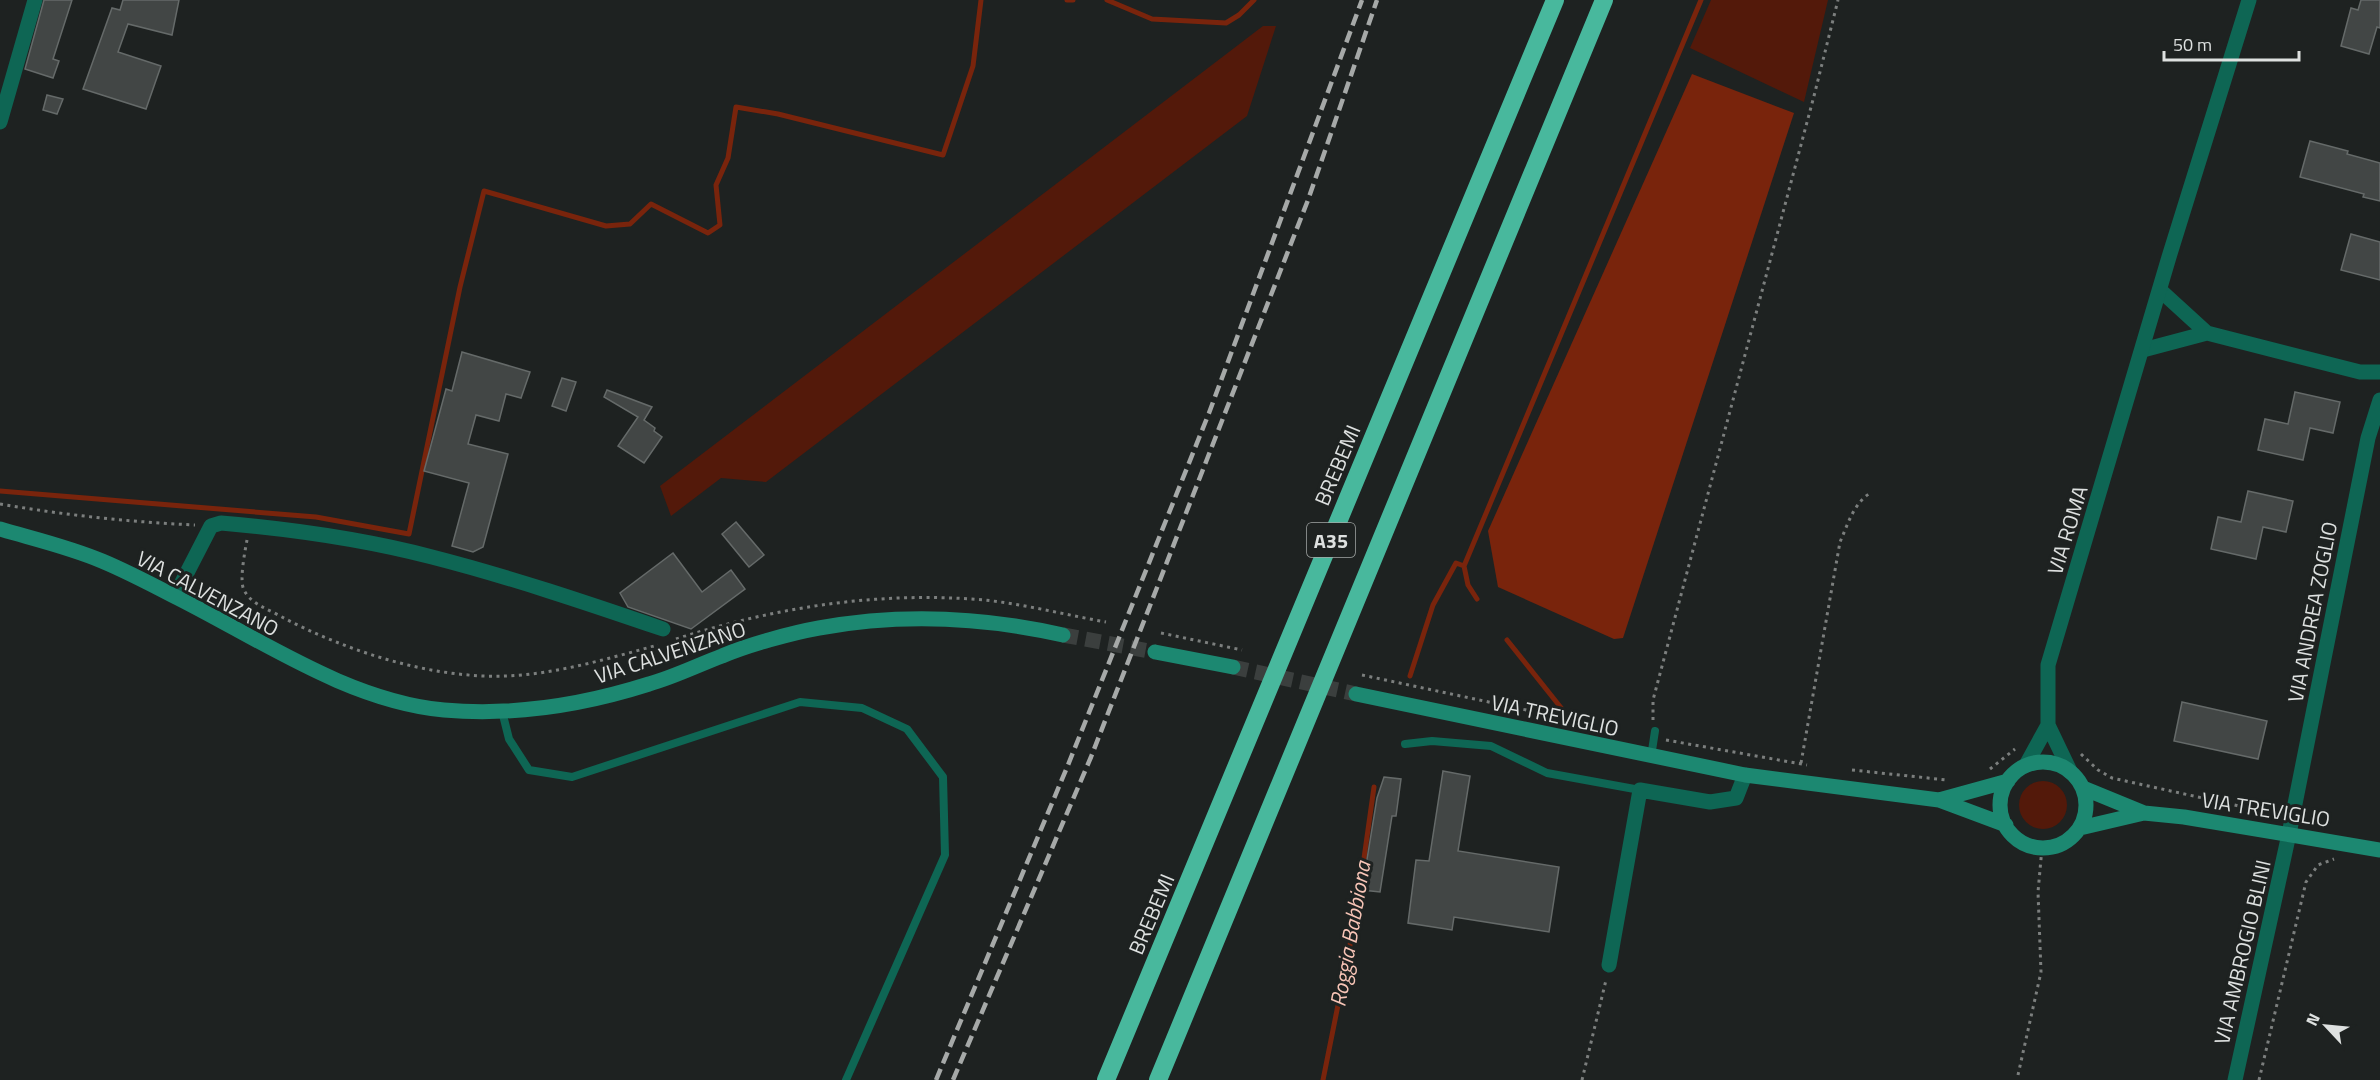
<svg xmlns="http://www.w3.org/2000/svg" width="2380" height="1080" font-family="'Titillium Web',sans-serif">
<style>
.green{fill:#53190a}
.water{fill:#79240c}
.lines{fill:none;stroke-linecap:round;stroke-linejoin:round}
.stream{stroke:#79240c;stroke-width:5}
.building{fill:#424645;stroke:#656a69;stroke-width:1.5}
.secondary-tunnel{stroke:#3b3f3e;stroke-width:15;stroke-dasharray:15 8;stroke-linecap:butt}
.path{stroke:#7c7f7e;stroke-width:3;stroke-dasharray:3 4.5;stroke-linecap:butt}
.service{stroke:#0e6654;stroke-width:8}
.minor{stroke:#0e6654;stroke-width:15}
.tertiary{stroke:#0e6654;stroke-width:15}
.secondary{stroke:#1c8871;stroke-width:15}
.motorway{stroke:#48b89d;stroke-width:18}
.rail{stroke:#a6a9a8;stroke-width:4.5;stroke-dasharray:12 6;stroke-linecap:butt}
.labels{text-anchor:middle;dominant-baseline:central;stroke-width:6;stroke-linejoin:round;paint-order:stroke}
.shield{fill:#1e2221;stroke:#a4a8a7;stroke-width:1.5}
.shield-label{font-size:20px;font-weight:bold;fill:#dee1e0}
.street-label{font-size:21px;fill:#dee1e0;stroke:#1e2221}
.water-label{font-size:22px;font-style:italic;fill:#f8c5b7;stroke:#1e2221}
</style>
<rect width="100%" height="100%" fill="#1e2221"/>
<path class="green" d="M1711,0H1828L1804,102L1690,48Z
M1263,26H1276L1247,116L766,482L721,478L671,516L660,486Z
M2019 805a24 24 0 1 1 48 0a24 24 0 1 1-48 0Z"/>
<path class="water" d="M1692,74L1794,113L1623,638L1614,639L1498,587L1488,531Z"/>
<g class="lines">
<path class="stream" d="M1067,0H1073
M1107,0L1152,19L1226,23L1239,15L1254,0
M0,491L316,517L409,534L460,287L484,191L606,226L630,224L651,204L708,233L720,225L716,185L728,158L736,107L778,114L943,155L973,66L981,0
M1477,599L1468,585L1464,566L1701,0
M1507,640L1562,709
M1410,676L1433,605L1456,563L1464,566
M1323,1080L1356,915L1374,787"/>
</g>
<path class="building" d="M44,0H72L53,59L59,61L53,78L25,69Z
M123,0H179L172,35L128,24L118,52L161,66L146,109L83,89L112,8L120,10Z
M2361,0H2380V28L2377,27L2369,54L2341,46L2351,8L2358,10Z
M47,95L63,99L57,114L43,110Z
M2310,141L2348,151L2347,154L2380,163V201L2363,197L2364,194L2300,177Z
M2351,234L2380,242V280L2341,270Z
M462,352L530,372L521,398L506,394L499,421L476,415L468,444L508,454L483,547L473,552L452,546L469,483L424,471L446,389L452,391Z
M562,378L576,382L566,411L552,406Z
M607,390L652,407L644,420L655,428L654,431L662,437L644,463L618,446L638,417L604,397Z
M2295,392L2340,402L2333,433L2310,428L2303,460L2258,450L2265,419L2288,424Z
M2248,491L2293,501L2286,532L2263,527L2256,559L2211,549L2218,517L2241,522Z
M736,522L764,555L749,567L722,534Z
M673,553L702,592L731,570L745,589L691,629L628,607L620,593Z
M2182,702L2267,721L2258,759L2174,741Z
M1443,771L1470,776L1458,851L1559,867L1549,932L1454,917L1452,930L1408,923L1416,860L1429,861Z
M1384,777L1401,779L1396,816H1392L1380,892L1362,890L1377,798Z"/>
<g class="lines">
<path class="secondary-tunnel" d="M1063,635L1155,652
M1233,667L1356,694"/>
<path class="path" d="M0,504C64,515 130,522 195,525
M247,540C245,551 239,581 244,590C251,604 266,608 280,616C346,651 431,679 507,676C557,674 610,658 658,645
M1161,633L1242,650
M676,639C776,607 879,591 984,600C1024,604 1066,615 1106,622
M1362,675L1592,724
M1653,720V700L1814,96L1838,0
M1666,740L1807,765
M2081,754L2098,770L2112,778L2275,814
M1801,763L1840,542C1848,524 1854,502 1872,492
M1990,769L2015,749
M1852,770L1947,780
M2018,1075L2041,972L2038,892L2042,848
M1582,1080L1606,980
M2259,1080L2306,882L2318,865L2334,859"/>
<path class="service" d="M502,711L509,739L529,770L572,777L800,702L862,708L907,729L943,777L945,855L846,1080
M1405,744L1432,741L1491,746L1547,773L1640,790
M1651,757L1655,731"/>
<path class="minor" d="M0,122L35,0
M2161,291L2207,333L2360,372H2380
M2143,350L2207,333
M175,596L211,526L221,523C291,529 363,539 432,557C510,577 587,603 663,629
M1609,965L1640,790L1710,802L1736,798L1745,775
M2235,1080L2289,834L2368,438L2380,400"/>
<path class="tertiary" d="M2026,765L2048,725
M2070,771L2048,725V665L2169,257L2249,0"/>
<path class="secondary" d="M0,529C34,539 69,547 102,561C126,571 149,583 172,595C257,637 347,701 444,710C513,716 583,705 649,684C674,677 698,665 722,656C748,645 791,633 819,628C901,613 983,617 1063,635
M1155,652L1233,667
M1356,694L1745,775L1939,800L2006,825
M2000 805a43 43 0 1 1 86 0a43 43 0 1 1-86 0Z
M2083,788L2144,813L2184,817L2380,850
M1939,800L2008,781
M2080,828L2144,813"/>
<path class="motorway" d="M1106,1080L1555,0
M1158,1080L1604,0"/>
<path class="rail" d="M936,1080L1068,765L1209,413L1362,0
M953,1080L1091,757L1308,200L1377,0"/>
</g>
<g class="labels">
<rect class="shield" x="1307" y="523" width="48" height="34" rx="4.5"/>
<g class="shield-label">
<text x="1331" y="540">A35</text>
</g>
<g class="street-label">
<text transform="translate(1337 465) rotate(-67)">BREBEMI</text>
<text transform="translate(2067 530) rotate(-73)">VIA ROMA</text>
<text transform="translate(208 593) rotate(28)">VIA CALVENZANO</text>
<text transform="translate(2312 612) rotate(-79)">VIA ANDREA ZOGLIO</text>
<text transform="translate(670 652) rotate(-18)">VIA CALVENZANO</text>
<text transform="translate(1555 715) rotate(12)">VIA TREVIGLIO</text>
<text transform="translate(2266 809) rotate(9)">VIA TREVIGLIO</text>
<text transform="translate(1151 914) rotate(-67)">BREBEMI</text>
<text transform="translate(2242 952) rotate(-77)">VIA AMBROGIO BLINI</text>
</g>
<g class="water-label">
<text transform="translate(1350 934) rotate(-80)">Roggia Babbiona</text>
</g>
</g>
<g transform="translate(2326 1026) rotate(296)" stroke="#1e2221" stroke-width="4.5" paint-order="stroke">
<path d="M0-4.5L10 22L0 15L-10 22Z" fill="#dee1e0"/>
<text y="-9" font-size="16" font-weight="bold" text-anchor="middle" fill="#dee1e0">N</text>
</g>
<path d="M2164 51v9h135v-9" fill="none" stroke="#dee1e0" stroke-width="3"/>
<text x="2173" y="51" font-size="18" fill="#dee1e0" stroke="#1e2221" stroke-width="4.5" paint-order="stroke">50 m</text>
</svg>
